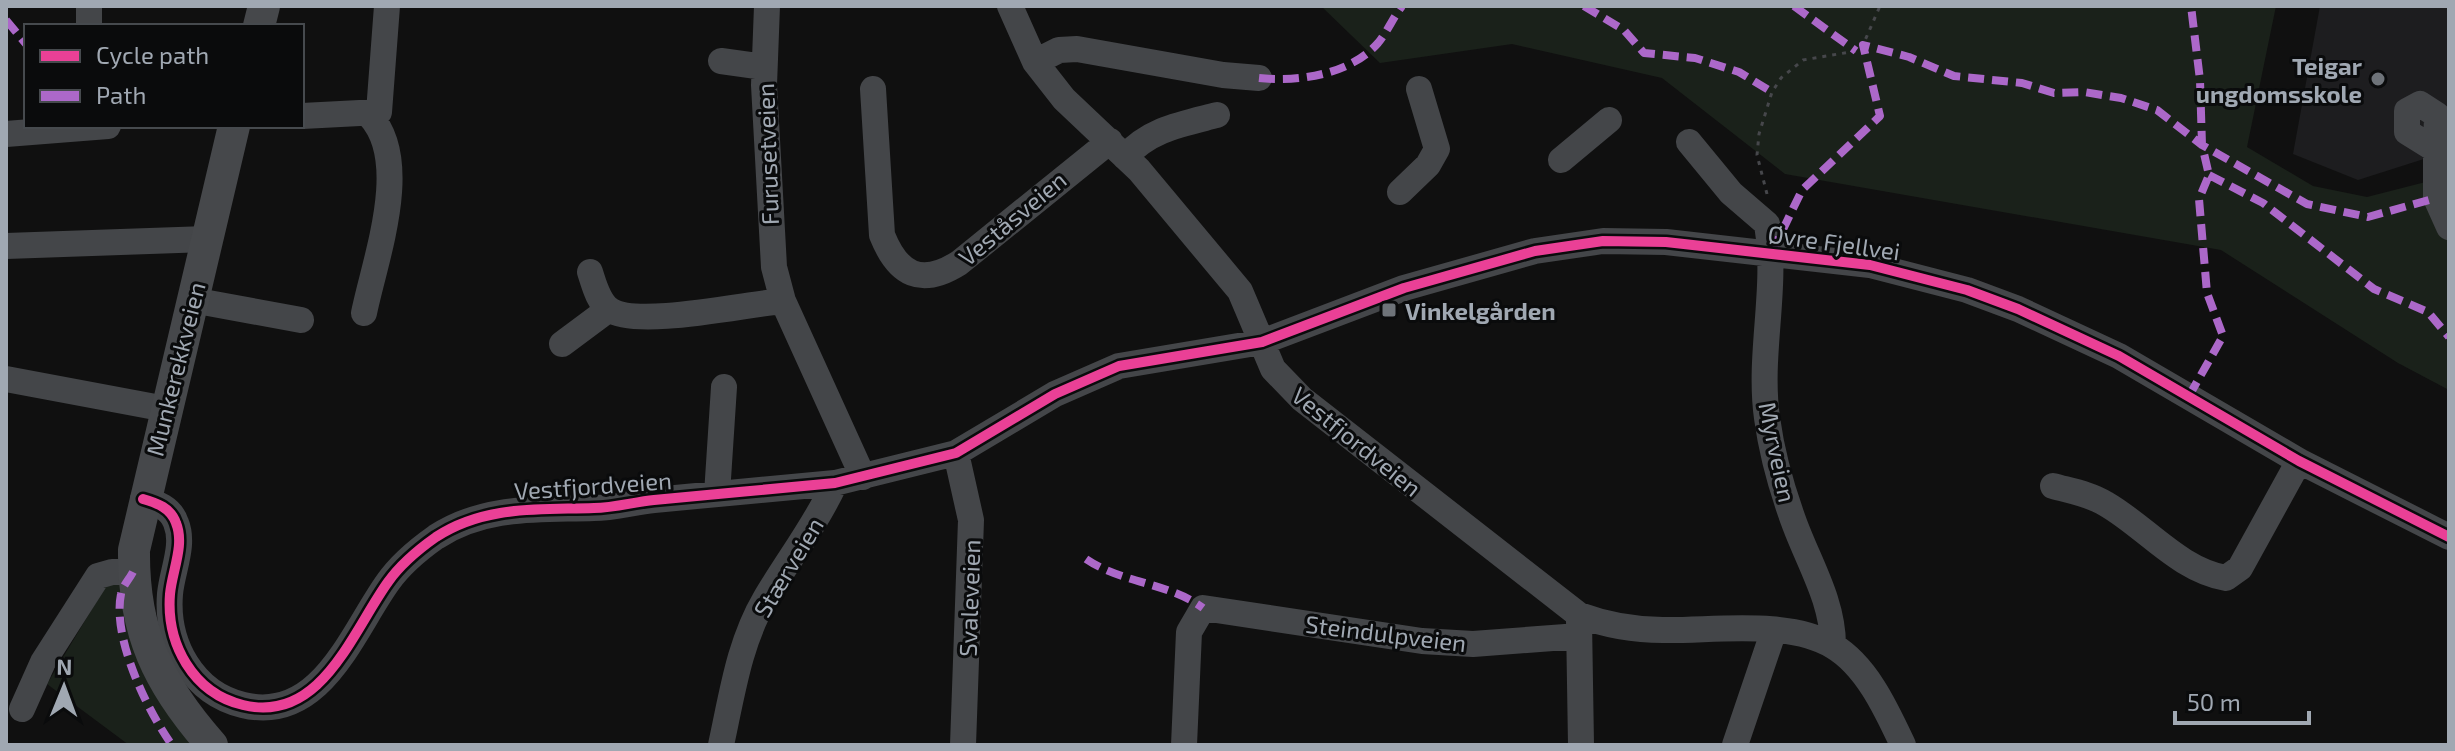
<svg xmlns="http://www.w3.org/2000/svg" width="2455" height="751" font-family="'Exo 2',sans-serif">
<style>
.built{fill:#1d1d1f}
.green{fill:#1a211a}
.lines{fill:none;stroke-linecap:round;stroke-linejoin:round}
.path{stroke:#46474b;stroke-width:3;stroke-dasharray:4 6;stroke-linecap:butt}
.minor{stroke:#444649;stroke-width:26}
.major{stroke:#46484b;stroke-width:32}
.quiet{stroke:#ac68c9;stroke-width:8;stroke-dasharray:16 8;stroke-linecap:butt}
.cycleway-casing{stroke:#0a0b0c;stroke-width:15}
.cycleway{stroke:#ea4096;stroke-width:10}
.poi-dot{fill:#6e7379;stroke:#0a0b0c;stroke-width:3}
.labels{text-anchor:middle;dominant-baseline:central;stroke-width:6;stroke-linejoin:round;paint-order:stroke}
.poi-label{font-size:24px;font-weight:bold;fill:#a0a8b2;stroke:#0a0b0c;text-anchor:end}
.street-label{font-size:24px;fill:#a0a8b2;stroke:#0a0b0c}
</style>
<rect width="100%" height="100%" fill="#101010"/>
<path class="built" d="M2320,6H2449V151L2358,180L2293,154Z"/>
<path class="green" d="M1321,6H2276L2247,147L2313,186L2367,197L2449,176V390L2398,363L2221,250L1785,174L1662,78L1512,44L1380,63Z
M126,578L196,745H129L47,684L107,584Z"/>
<g class="lines">
<path class="path" d="M1767,194L1757,155L1759,134L1772,92L1781,78L1803,60L1856,51L1863,45L1880,6"/>
<path class="minor" d="M767,6L764,85L774,267L783,301L863,477
M1010,6L1035,62L1064,99L1139,170L1240,291L1273,369L1302,399L1579,615C1606,625 1634,630 1663,630C1713,631 1788,619 1833,646C1867,666 1887,711 1903,745
M89,26V6
M721,61L764,67
M1035,62L1059,50L1077,49L1223,75L1259,78
M873,89L882,235C898,275 921,287 959,263L1110,141
M2420,104L2437,115L2436,150L2407,132V111Z
M302,116L379,112L387,6
M6,134L108,126
M1689,142L1731,193L1767,224C1778,289 1758,353 1767,418C1772,455 1782,490 1795,525C1810,565 1833,602 1833,645
M2436,150V198L2449,227
M1125,157C1150,129 1182,124 1217,115
M1561,160L1609,120
M1400,192L1428,165L1437,149L1419,89
M6,246L207,239
M590,272C594,284 598,302 610,310C638,328 746,304 783,301
M192,300L301,320
M364,313C375,259 412,162 370,116
M562,344L609,309
M6,379L166,409
M956,453L971,520L963,745
M2053,486C2071,491 2090,494 2106,504C2146,527 2179,570 2226,578L2240,568L2299,461
M717,494L724,387
M143,499C157,503 171,508 176,523C185,545 172,571 170,594C166,644 193,693 243,705C321,724 352,632 388,582C400,565 419,549 436,537C485,505 539,510 594,508C614,508 634,502 654,500C714,494 775,489 835,483L956,453L1055,394L1119,366L1262,342L1404,288L1535,251L1603,241L1666,242L1870,265L1967,290L2018,309L2119,356L2299,461L2449,537
M1579,621L1581,745
M22,709L43,662L98,576L112,572H133
M721,745C732,695 739,643 765,599C788,560 816,524 835,483
M1184,745L1189,632L1203,608L1422,641L1473,644L1579,636
M1735,745L1774,630"/>
<path class="major" d="M259,26L264,6
M212,745C158,684 133,632 134,550L234,126"/>
<path class="quiet" d="M1584,6L1624,30L1644,53L1695,58L1739,72L1772,92
M1794,6L1856,51
M6,20L26,44
M1259,78C1298,82 1350,75 1378,43C1387,32 1393,18 1402,6
M2209,175L2263,203L2374,289L2428,312L2449,337
M1772,252L1802,190L1880,116L1863,45L1909,57L1954,76L2022,83L2054,93L2084,92L2121,98L2157,110L2202,145L2307,204L2368,217L2436,198
M2189,396L2223,336L2207,293L2199,199L2209,175L2202,145L2200,80L2191,6
M1086,559C1121,583 1170,583 1203,608
M133,572C130,578 122,587 121,594C112,638 147,710 172,745"/>
<g class="cycleway-casing">
<path id="cycleway" d="M143,499C157,503 171,508 176,523C185,545 172,571 170,594C166,644 193,693 243,705C321,724 352,632 388,582C400,565 419,549 436,537C485,505 539,510 594,508C614,508 634,502 654,500C714,494 775,489 835,483L956,453L1055,394L1119,366L1262,342L1404,288L1535,251L1603,241L1666,242L1870,265L1967,290L2018,309L2119,356L2299,461L2449,537"/>
</g>
<use href="#cycleway" class="cycleway"/>
</g>
<g class="poi-dot">
<circle cx="2378" cy="79" r="8"/>
<rect x="1381" y="302" width="16" height="16" rx="4"/>
</g>
<g class="labels">
<g class="poi-label">
<text x="2362" y="65">Teigar<tspan x="2362" dy="28">ungdomsskole</tspan></text>
<text x="1405" y="310" text-anchor="start">Vinkelgården</text>
</g>
<g class="street-label">
<text transform="translate(767 154) rotate(-92)">Furusetveien</text>
<text transform="translate(1012 218) rotate(-40)">Veståsveien</text>
<text transform="translate(1834 242) rotate(8)">Øvre Fjellvei</text>
<text transform="translate(175 369) rotate(-76)">Munkerekkveien</text>
<text transform="translate(1357 441) rotate(39)">Vestfjordveien</text>
<text transform="translate(1778 452) rotate(78)">Myrveien</text>
<text transform="translate(593 485) rotate(-4)">Vestfjordveien</text>
<text transform="translate(788 567) rotate(-59)">Stærveien</text>
<text transform="translate(969 598) rotate(-88)">Svaleveien</text>
<text transform="translate(1386 633) rotate(7)">Steindulpveien</text>
</g>
</g>
<rect width="2455" height="751" fill="none" stroke="#a0a8b2" stroke-width="16"/>
<rect x="24" y="24" width="280" height="104" fill="#0a0b0c" stroke="#464a4e" stroke-width="2"/>
<rect x="40" y="50" width="40" height="12" fill="#ea4096" stroke="#464a4e" stroke-width="2"/>
<text x="96" y="64" font-size="24" fill="#a0a8b2">Cycle path</text>
<rect x="40" y="90" width="40" height="12" fill="#ac68c9" stroke="#464a4e" stroke-width="2"/>
<text x="96" y="104" font-size="24" fill="#a0a8b2">Path</text>
<g transform="translate(64 687) rotate(1)" stroke="#0a0b0c" stroke-width="6" paint-order="stroke">
<path d="M0-6L14 30L0 20L-14 30Z" fill="#a0a8b2"/>
<text y="-12" font-size="22" font-weight="bold" text-anchor="middle" fill="#a0a8b2">N</text>
</g>
<path d="M2175 711v12h134v-12" fill="none" stroke="#a0a8b2" stroke-width="4"/>
<text x="2187" y="711" font-size="24" fill="#a0a8b2" stroke="#0a0b0c" stroke-width="6" paint-order="stroke">50 m</text>
</svg>
